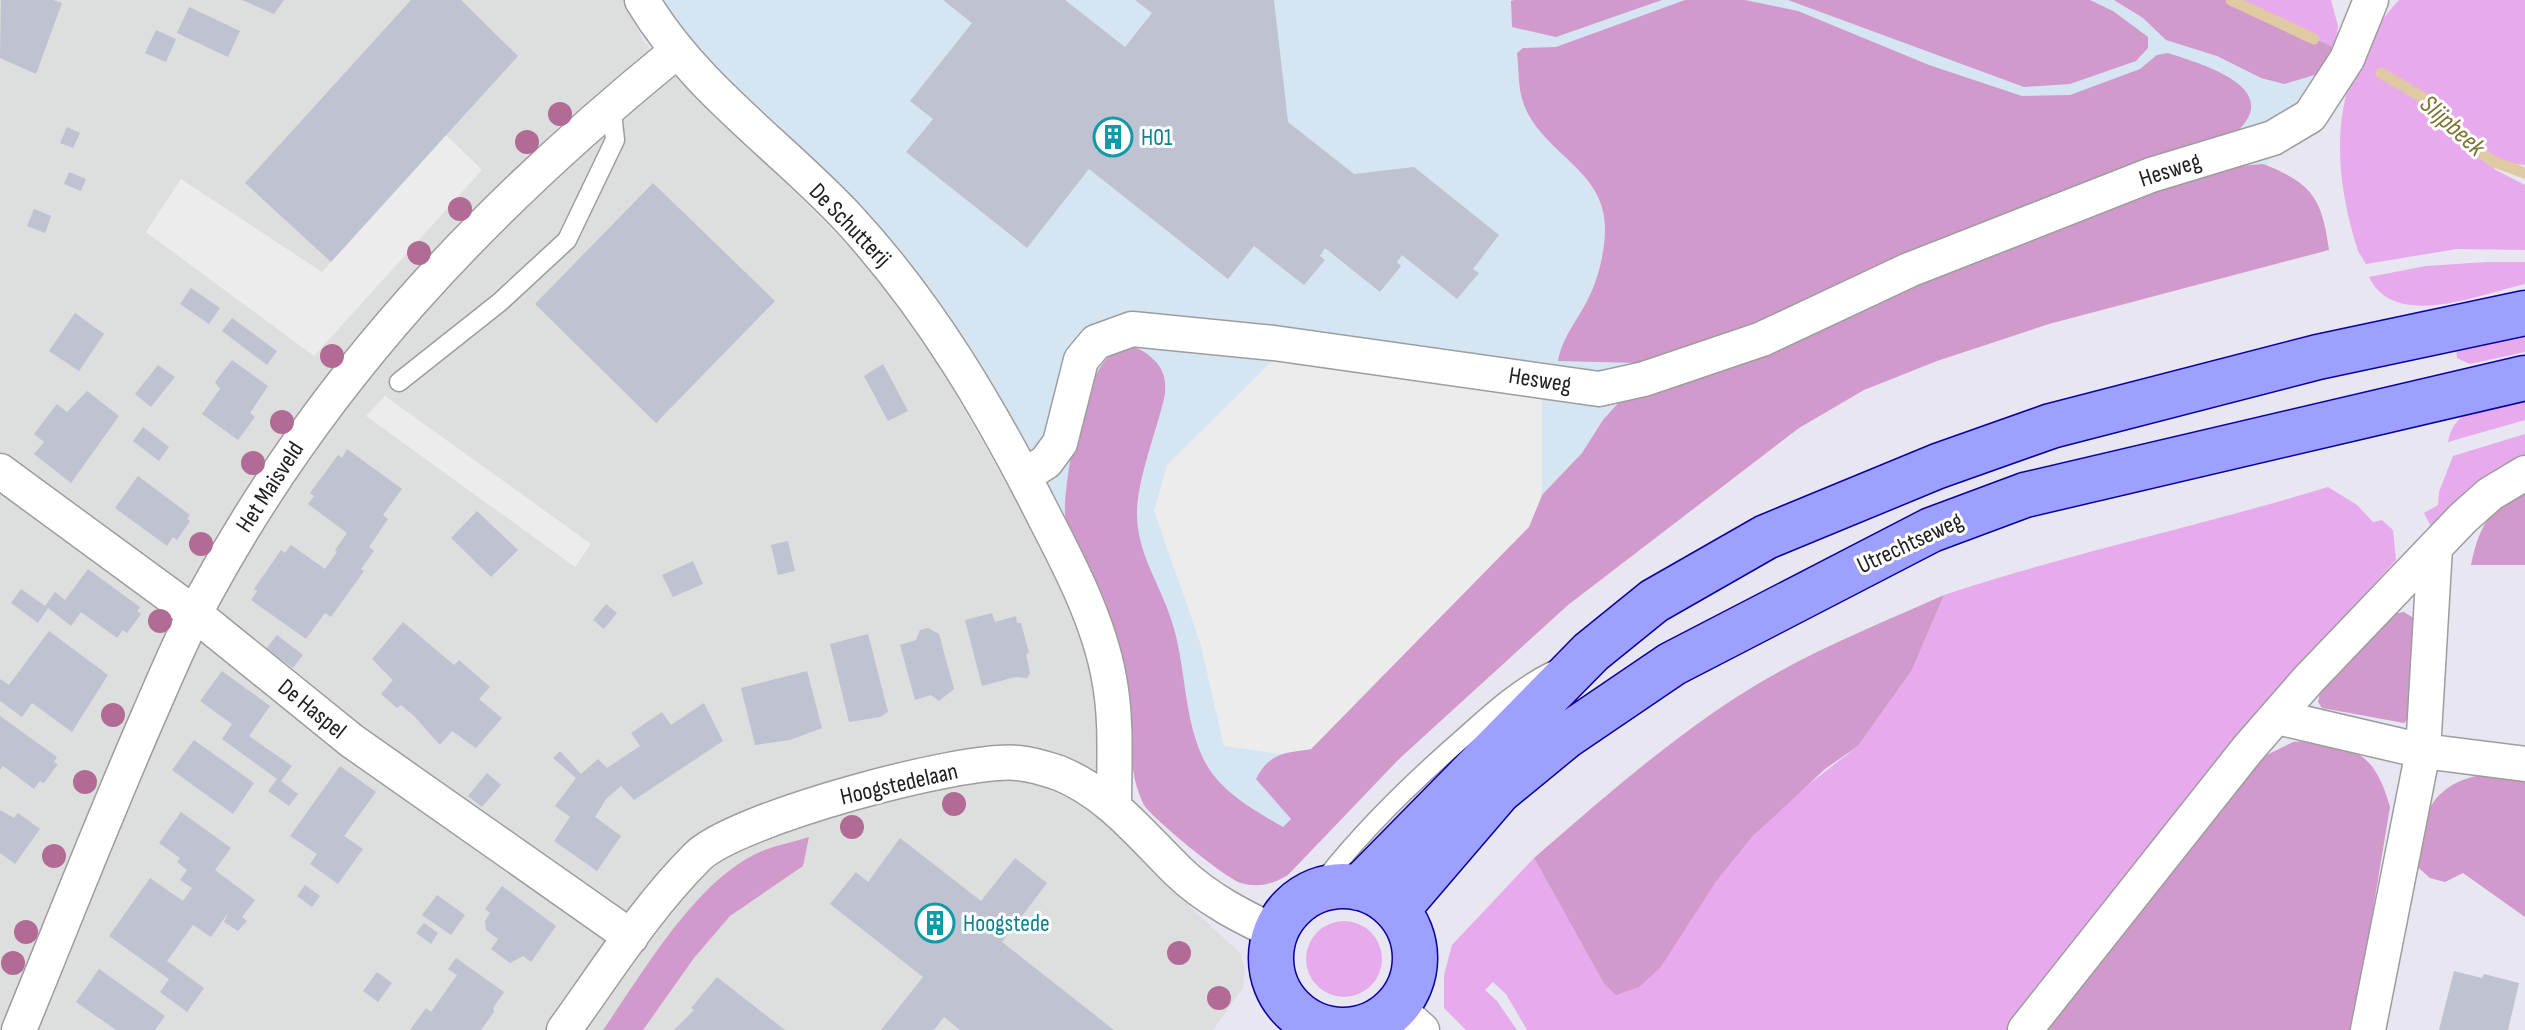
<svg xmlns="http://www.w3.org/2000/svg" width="2525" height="1030" font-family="'Sofia Sans Condensed',sans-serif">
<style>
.residential{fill:#dddede}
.commercial{fill:#d5e5f2}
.grass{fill:#e7aaed}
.forest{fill:#d299cc}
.parking{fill:#ececec}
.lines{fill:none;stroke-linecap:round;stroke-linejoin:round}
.stream{stroke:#e0caa4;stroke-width:11}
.building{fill:#bfc2d1}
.lane-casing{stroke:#9d9d9d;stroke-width:21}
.street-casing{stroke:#9d9d9d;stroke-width:37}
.primary-casing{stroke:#0b009c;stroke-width:47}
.lane{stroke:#fff;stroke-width:18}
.street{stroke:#fff;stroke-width:34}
.primary{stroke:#9da0ff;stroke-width:44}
.tree{fill:#b16b94}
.labels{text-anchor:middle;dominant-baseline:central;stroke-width:6;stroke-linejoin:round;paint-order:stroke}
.culture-label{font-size:24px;fill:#0d838f;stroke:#fff;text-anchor:start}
.street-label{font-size:24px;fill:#202020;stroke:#fff}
.water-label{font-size:26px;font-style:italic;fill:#7c7434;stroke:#fff}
</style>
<rect width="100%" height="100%" fill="#e7e6f1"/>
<path class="residential" d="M0,0H624L643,41L868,266L940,367L1055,570L1079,630L1092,682L1100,790L1118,832L1153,873L1192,904L1190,907L1240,953L1245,970L1243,988L1213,1030H0Z"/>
<path class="commercial" d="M661,0H2326L2335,37L2328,56L2227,236L1744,408L1282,878L1267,885H1254L1131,750L1061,512Z"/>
<path class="grass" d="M2233,0H2331L2338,26L2335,48Z
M2399,0H2525V165L2492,162L2494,169L2525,185V250L2457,249L2366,264L2358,251C2329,160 2330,74 2399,0Z
M2487,262H2525V284C2480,294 2395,331 2369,277L2426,266Z
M2525,326V352L2470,364L2457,358L2456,345Z
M2525,394V420L2448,442C2454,405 2495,403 2525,394Z
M2525,434V460L2432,529L2424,513L2438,505L2439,492L2453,456Z
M2328,487L2357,505L2373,522L2382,520L2393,530L2396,560L2284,684L2006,1030H1527L1506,994L1493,982L1485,990L1497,1001L1517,1030H1466L1444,1008V975L1452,945L1534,858L1604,984L1715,883L1753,836L1795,795L1858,746L1912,670L1944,595C2070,553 2201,526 2328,487Z
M1306 959a38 38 0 1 1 76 0a38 38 0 1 1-76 0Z"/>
<path class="forest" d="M1662,0L1556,37L1512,27L1511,1L1514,0Z
M1685,0H1745L1798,11L1929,65L2022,96L2070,95L2140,69L2157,55L2168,53C2201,64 2288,88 2234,134L1758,325L1638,363L1558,361C1562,337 1580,317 1590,295C1599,276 1605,250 1605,229C1606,169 1540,153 1523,102C1518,88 1519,69 1517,53L1523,48L1556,47Z
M1788,0H2090L2113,11L2148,37V48L2136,61L2070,84L2024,87Z
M2114,0H2233L2335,48L2318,74L2284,84L2261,78L2217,56L2166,40L2143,18Z
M2263,164C2312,183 2322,198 2329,250L2049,324L1937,361L1864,390L1799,428L1568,605L1399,759L1288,875C1273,884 1259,888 1241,883C1225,878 1153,819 1144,805C1135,788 1133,769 1130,751L1076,541C1072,533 1065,522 1065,513C1064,478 1091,297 1154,360C1165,370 1167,385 1164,399C1156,432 1138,478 1137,511C1136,552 1159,582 1171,619C1186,663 1183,714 1202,756C1217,790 1252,809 1283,827L1291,819L1256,779C1268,754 1286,752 1311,749L1528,527L1542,495L1582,453L1603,420L1621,400L2152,191L2229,167Z
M2525,484V565H2471C2480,522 2491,510 2525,484Z
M1944,595L1912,670L1858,746L1825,769L1753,836L1715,883L1660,968L1639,987L1616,995L1604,984L1534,858C1603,798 1672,737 1751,688C1811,651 1879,624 1944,595Z
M2404,612L2415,619L2412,715L2404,723L2322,708L2318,702L2321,688L2387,615Z
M2319,740C2364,750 2377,762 2390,807L2353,1030H2042L2259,759L2293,742Z
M2486,774L2525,777V917L2463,873L2445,882L2430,878L2413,863C2423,814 2431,783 2486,774Z
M809,837L803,866L730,916L694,958L643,1030H603C644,972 695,880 762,851C777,845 794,842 809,837Z"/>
<path class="parking" d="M446,135L482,170L314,356L146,232L181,179L322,272Z
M1276,357L1542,395V495L1529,527L1311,749L1278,754L1224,746L1200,642L1154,511L1167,465Z
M385,396L591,544L575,567L366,416Z"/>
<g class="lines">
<path class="stream" d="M2231,0L2314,39
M2381,73L2429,101L2456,133L2492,161L2525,173"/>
</g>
<path class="building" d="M1,0H53L62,3L36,74L0,58Z
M242,0H284L274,14Z
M411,0H461L518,56L331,262L245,183Z
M943,0H1065L1125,47L1152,13L1135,0H1274L1288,122L1354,174L1414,167L1499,235L1473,269L1479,273L1457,299L1402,255L1397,262L1401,266L1380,292L1325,248L1320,256L1325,260L1304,285L1254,246L1228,279L1089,169L1027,248L906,152L933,119L910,101L972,23Z
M189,7L240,31L228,57L177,33Z
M156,30L176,39L166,62L145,53Z
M67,127L80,133L73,148L60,143Z
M69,172L86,179L81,191L64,184Z
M653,183L775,301L656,423L535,304Z
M34,209L51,216L45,233L27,226Z
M191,288L220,308L209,324L180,304Z
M75,313L104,334L79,371L49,351Z
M232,318L277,351L267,365L222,331Z
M232,360L268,386L250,413L255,417L238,440L202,414L220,389L215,382Z
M883,364L908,411L888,421L864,376Z
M158,365L175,377L151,407L135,394Z
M87,391L119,416L71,483L34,454L44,442L34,434L57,404L67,412Z
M143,427L169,447L159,461L133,441Z
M347,449L402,489L383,515L388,519L369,547L374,551L361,569L364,571L331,617L325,613L306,639L251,600L257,591L254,589L281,550L285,553L291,545L325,569L337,552L335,550L347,533L308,504L314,496L310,493L338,455L342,458Z
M138,476L190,515L187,519L190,521L177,540L173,537L167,546L115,508Z
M477,511L518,550L491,577L451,538Z
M788,541L795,571L778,575L771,545Z
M693,561L703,584L673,597L662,575Z
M88,569L140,607L137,611L141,614L127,633L123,630L117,638L81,612L71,626L48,608L38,623L11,603L21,589L45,606L55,592L65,600Z
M606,604L617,613L604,629L593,620Z
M992,613L995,622L1016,616L1017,623H1021L1029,653L1026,654L1030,673L1027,678L1015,677L982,686L965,620Z
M403,622L454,665L459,660L490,687L479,699L502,718L476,748L452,731L440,745L414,716L401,705L397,708L381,694L393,680L372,659Z
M928,628L939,634L954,689L939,701L931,695L915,700L900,645L916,640L920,630Z
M49,631L108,675L72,732L32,703L22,717L0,701V679L9,685Z
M868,634L888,712L880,717L849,722L830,644Z
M277,635L303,655L293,668L266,649Z
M222,671L270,706L249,736L292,766L281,781L298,794L289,806L268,791L277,779L222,739L232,724L200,701Z
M807,671L822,728L790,740L755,745L741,688Z
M704,703L723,741L634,800L621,786L606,799L595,817L621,836L597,871L554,841L570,817L555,806L576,778L553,758L560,751L581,774L598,759L607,768L640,746L631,733L662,712L671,725Z
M0,716L57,757L54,762L58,764L44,783L40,781L34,789L3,766L0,770Z
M194,740L254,783L233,814L172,770Z
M340,766L376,792L344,836L363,849L338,884L310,864L317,854L290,836Z
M487,773L501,785L482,807L468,796Z
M0,810L14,818L18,813L40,829L15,864L0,853Z
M181,812L231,848L215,870L255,900L242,917L247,921L238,931L224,922L228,913L211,937L193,925L167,961L204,988L187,1012L160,992L169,979L109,936L150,878L183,901L192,888L180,880L187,870L177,862L180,858L159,843Z
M900,838L981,901L1015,858L1047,883L1002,942L1114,1030H960L944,1017L934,1030H881L923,977L830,904L856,872L868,882Z
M305,885L320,896L312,907L297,896Z
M502,886L556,926L531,962L523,956L510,963L491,949L498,939L486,930L485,921L490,913L485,909Z
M437,895L465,915L451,935L422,915Z
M424,923L438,933L431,944L416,933Z
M456,958L504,992L493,1008L494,1012L481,1030H410L426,1008L431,1012L457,975L448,969Z
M99,969L165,1016L155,1030H116L76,1002Z
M2454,971L2482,978L2484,974L2519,983L2508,1030H2439Z
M377,972L392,983L378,1002L363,991Z
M717,977L785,1030H674L694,1010L691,1008Z"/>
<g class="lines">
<g class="lane-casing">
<path id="lane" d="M399,382L500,302L567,240L615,140L611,104
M1315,892C1358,834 1410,784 1464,737C1493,711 1518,688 1552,671"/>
</g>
<g class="street-casing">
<path id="street" d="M642,0C694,88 780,145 849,219C930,307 990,409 1044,516C1070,566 1099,622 1109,678C1117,719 1114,763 1114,805
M0,471L195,614L352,741L631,937
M1024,476L1046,462L1060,443L1081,360L1096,342L1132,329L1274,343L1599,389L1644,379L1762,339L1909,270L2151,175L2273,138L2310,116L2347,59L2371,0
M2277,717L2423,751L2525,764
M1396,1007L1422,1030
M19,1030C62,925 103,820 148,717C166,676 183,634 204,596C323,376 485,207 677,51
M564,1030C606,972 646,908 697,857C734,819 963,757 1018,763C1030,764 1047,769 1059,773C1110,794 1141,835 1179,872C1207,899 1241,916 1276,933
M2025,1030L2247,750L2308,680L2463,518L2490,494L2525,473
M2368,1030L2423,751L2435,547"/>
</g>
<g class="primary-casing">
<path id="primary" d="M1271 958a72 72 0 1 1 144 0a72 72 0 1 1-144 0Z
M1359,888L1591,652L1654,601L1766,537L1938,466L2051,426L2318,357L2525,313
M1397,910L1499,791L1566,736L1672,664L1931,530L2025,495L2525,378"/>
</g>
<use href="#lane" class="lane"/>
<use href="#street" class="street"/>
<use href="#primary" class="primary"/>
</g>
<g class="tree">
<circle cx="560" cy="114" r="12"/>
<circle cx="527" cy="142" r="12"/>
<circle cx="460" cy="209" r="12"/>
<circle cx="419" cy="253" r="12"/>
<circle cx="332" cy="356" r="12"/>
<circle cx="282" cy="422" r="12"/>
<circle cx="253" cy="463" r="12"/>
<circle cx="201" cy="544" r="12"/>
<circle cx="160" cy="621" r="12"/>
<circle cx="113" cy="715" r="12"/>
<circle cx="85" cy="782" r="12"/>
<circle cx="954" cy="804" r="12"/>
<circle cx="852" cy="827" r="12"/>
<circle cx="54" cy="856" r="12"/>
<circle cx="26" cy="932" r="12"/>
<circle cx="1179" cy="953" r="12"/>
<circle cx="13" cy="963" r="12"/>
<circle cx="1219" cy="998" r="12"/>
</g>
<defs>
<g id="building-ring" transform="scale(2)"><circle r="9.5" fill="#fff" stroke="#0f9aa8" stroke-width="1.5"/><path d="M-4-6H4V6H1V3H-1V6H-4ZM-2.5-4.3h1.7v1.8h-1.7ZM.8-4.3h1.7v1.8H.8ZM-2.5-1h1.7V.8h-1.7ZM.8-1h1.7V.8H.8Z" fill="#0f9aa8"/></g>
</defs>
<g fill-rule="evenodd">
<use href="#building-ring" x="1113" y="137"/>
<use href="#building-ring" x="935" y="923"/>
</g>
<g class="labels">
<g class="culture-label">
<text x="1141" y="137">H01</text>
<text x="963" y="923">Hoogstede</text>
</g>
<g class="street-label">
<text transform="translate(2170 170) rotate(-18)">Hesweg</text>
<text transform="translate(850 225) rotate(46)">De Schutterij</text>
<text transform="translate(1540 380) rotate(9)">Hesweg</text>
<text transform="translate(270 487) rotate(-57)">Het Maisveld</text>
<text transform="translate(1910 543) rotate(-25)">Utrechtseweg</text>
<text transform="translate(312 709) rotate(39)">De Haspel</text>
<text transform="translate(899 784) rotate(-13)">Hoogstedelaan</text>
</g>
<g class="water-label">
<text transform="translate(2452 126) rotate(42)">Slijpbeek</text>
</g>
</g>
</svg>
